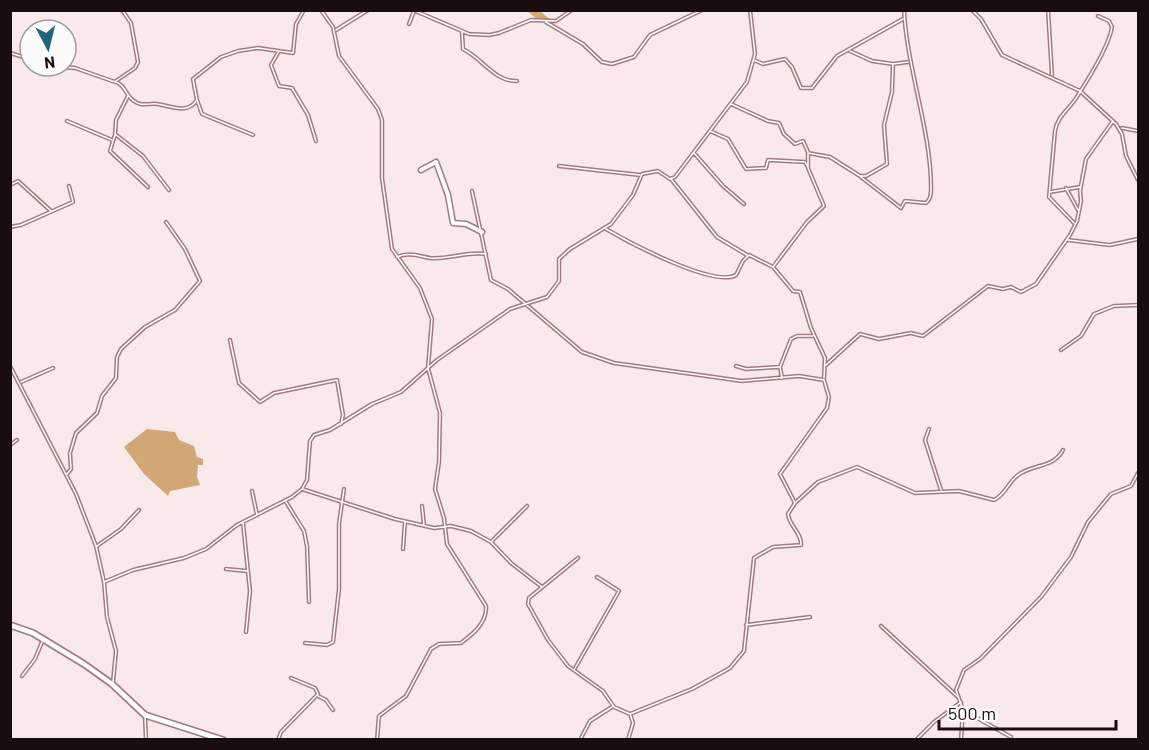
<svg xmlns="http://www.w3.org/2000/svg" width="1149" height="750" font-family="Barlow,sans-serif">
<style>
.forest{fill:#d2a778}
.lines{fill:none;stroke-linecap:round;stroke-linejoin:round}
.street-casing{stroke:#a17b80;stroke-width:4.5}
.secondary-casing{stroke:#a17b80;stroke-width:7}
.primary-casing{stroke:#a17b80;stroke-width:8}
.street{stroke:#fff;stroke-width:1.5}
.secondary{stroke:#fff;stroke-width:4}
.primary{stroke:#fff;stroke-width:4.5}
</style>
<rect width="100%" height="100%" fill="#fae9eb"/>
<path class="forest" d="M527,11H540L551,20L536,18Z
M147,429L175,432L179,440L194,446L197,457L203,459V465H198L197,477L200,485L170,491L168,496L144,474L124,447Z"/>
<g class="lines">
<g class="street-casing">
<path id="street" d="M321,10L333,27L339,56L378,109L382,120V178L392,249L420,288L432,319L428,368L440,413L439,462L435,489L444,518L447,544L486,606C487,623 473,634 461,643L439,644L431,649L406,696L379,716L377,740
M413,10L469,34L489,35L499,33L531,20L556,21L572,10
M972,10L981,19L1002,55L1080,91L1116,124L1122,134L1126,156L1138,180
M1048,10L1052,75
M546,22L583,44L602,62L612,64L634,57L650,35L702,10
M409,24L414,11
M336,30L368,10
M462,32L463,49C483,59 495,82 517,81
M66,39L70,36
M279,51L271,65L279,86L292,88L308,115L316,141
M850,51L872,61L893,64L908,62
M10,53L30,59
M754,60L763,64L785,59L792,67L801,88H812L837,56L903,19
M47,66L75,68L118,83C126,87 126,96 134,101C142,107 148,103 157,104C171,106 187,115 197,100L193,79L221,57L238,51L258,48L293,53L296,24L304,10
M116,81L135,68L138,62L131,23L122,10
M128,96L116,120L115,134L143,156L169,190
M197,100L202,114L253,135
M731,104L768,121L779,123L784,134L795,144L803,141L808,152
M67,121L112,140
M1122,128L1138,131
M710,131L728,139L746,169L766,168L768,160L805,162L808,167
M115,135L110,151L148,187
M694,153L723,186L744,204
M559,166L640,175
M861,177L901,208L905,201L926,203C930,200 931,197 931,191C932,133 907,70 904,10
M671,179L717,237L747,255
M10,185L18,181L51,211
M1066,188L1078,210
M472,191L491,280L508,289L582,352L614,363L742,381L799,376L824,380L829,397L827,408L780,474L795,503
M1050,192L1080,187
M1074,223L1049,197L1055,131C1057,116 1071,108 1078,95C1089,78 1109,45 1112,27L1109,21L1098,16
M10,227L21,225L73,202L69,186
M606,229C628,242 714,288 736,275L743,261L749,255L773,267L793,291L800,292L811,328L825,358L824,378
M1068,240L1110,245L1138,239
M397,257C409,252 418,256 430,258C449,260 467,251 486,254
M773,267L807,222L824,206L808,168V153L830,157L860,176H866L887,164L884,125L892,92L893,64
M230,340L239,383L260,402L274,393L337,380L343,415L341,424
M1061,350L1081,336L1094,314L1114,306L1138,305
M826,365L860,334L879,339L911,333L923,336L988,286L1003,289L1011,287L1021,292L1036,284L1070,235L1077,221L1081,201L1080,191L1086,159L1113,121
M10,366L76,494L96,546L104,582L107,617L116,651L113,682
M736,366L746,369L779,367
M782,378L780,367L791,339L797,336H813
M21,382L53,368
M929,429L925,440L941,490
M10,445L17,440
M67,474L71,469L70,453L76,433L97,413L102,396L116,378L117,357L121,349L145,327L175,310L200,281L185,249L166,222
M302,489L395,519L434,528L451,526L471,531L491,542L511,563L542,587
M252,491L257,515
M286,502L304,531L307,546L309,602
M422,506L424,525
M243,523L250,591L246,632
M491,542L527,506
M97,546L121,529L139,510
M403,549L405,522
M578,558L529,598L528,604L548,640L568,666L603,691L614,707L630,714L633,723L628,740
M226,569L247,571
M104,582L133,570L184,558L206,549L237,525L292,497L302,489L307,480L310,441L314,435L330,430L372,404L401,392L437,360L510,309L547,297L559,281V259L570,249L611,224L633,195L642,174L658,171L670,179L675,177L747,82L755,54L750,10
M746,625L810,617
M881,626L958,697
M305,643L327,645L333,642L339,589V524L344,489
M574,670L619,591L597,577
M22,676L35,659L42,642
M318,696L326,700L333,710
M963,710L1011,737
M630,714L692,689L730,668L744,651L754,558L773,547L801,545C802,533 789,526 788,514L795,503L818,482L857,467L915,493L959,491L994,500C1007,494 1009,479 1021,473C1037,464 1054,467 1063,450
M145,716L146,740
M278,740L281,732L318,694L315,688L291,678
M580,740L590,721L612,707
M916,740L934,722L961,702
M961,740L963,710L956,690L964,670L980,659L1041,597L1071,557L1088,522L1106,500L1111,494L1131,486L1138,473"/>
</g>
<g class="secondary-casing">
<path id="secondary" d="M421,170L436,162L448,195L453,223L466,224L482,232"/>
</g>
<g class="primary-casing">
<path id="primary" d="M10,625L33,633L84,664L112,684L145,715L223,740"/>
</g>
<use href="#street" class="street"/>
<use href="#secondary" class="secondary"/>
<use href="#primary" class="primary"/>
</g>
<rect width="1149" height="750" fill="none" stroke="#1a0d0f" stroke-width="24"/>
<g transform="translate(48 48) rotate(173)"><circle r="28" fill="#fbfbfb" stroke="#a19c9d" stroke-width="1.5"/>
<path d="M0-4.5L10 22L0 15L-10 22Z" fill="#236478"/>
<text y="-9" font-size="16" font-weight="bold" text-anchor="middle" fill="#1a0d0f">N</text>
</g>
<path d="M939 720v9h177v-9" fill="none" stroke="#1a0d0f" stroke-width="3"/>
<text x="948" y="720" font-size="18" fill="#1a0d0f" stroke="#fbfbfb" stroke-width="4.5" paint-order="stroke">500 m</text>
</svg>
